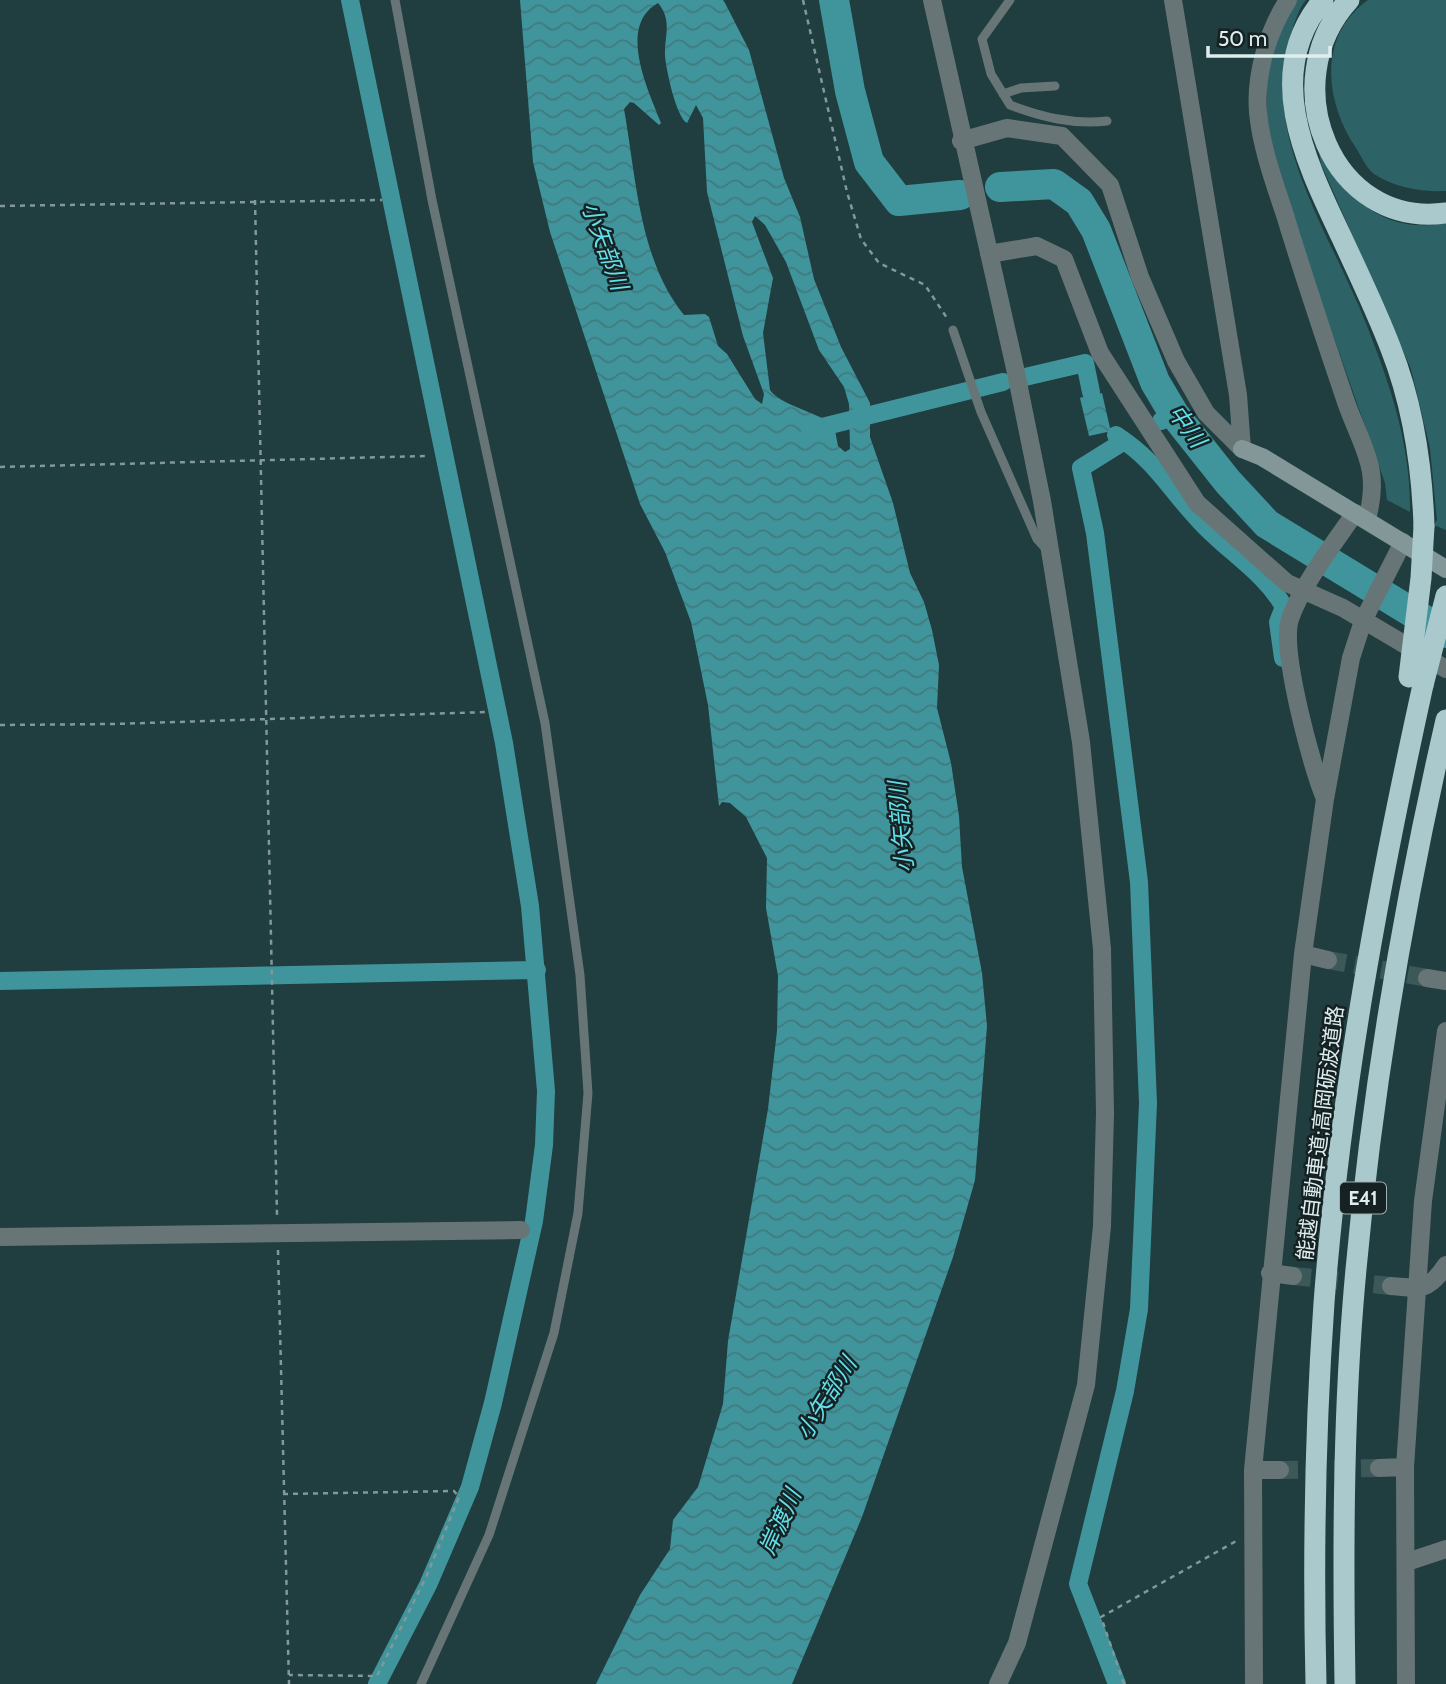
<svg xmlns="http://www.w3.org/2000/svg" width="1446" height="1684" font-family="Cabin,'Noto Sans JP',sans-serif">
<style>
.green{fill:#2d6367}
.water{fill:url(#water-waves);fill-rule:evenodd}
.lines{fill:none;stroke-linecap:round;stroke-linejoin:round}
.canal{stroke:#40959c;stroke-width:18}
.river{stroke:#40959c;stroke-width:30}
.street-tunnel{stroke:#3c5859;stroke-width:18;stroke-dasharray:18 9;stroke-linecap:butt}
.path{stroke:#82989a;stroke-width:2.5;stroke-dasharray:5 5;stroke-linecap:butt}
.lane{stroke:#687576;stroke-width:9}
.street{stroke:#687576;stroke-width:18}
.secondary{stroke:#839799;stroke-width:18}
.highway{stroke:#a9c9cc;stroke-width:21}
.highway-bridge{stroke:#a9c9cc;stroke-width:21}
.labels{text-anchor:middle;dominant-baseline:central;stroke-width:5;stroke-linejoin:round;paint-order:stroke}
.shield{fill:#152122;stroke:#a2b0b2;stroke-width:2}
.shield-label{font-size:19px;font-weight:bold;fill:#deeeef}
.street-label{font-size:21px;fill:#deeeef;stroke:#152122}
.water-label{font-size:23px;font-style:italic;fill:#63e0eb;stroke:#152122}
</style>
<defs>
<pattern id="water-waves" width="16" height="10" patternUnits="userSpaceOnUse" patternTransform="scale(1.75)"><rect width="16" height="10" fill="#40959c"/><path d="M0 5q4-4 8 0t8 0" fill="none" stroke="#417a7f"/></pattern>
</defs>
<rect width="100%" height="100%" fill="#203d3f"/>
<path class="green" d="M1296,0H1306C1298,10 1295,21 1291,34C1258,135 1332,235 1367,326C1391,387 1411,447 1410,512L1387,500L1385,483L1287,204L1267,127V75L1284,20Z
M1368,0H1446V191C1422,192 1395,188 1374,174C1367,169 1361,156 1356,148C1325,103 1317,36 1368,0Z
M1318,147C1349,198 1381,235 1446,223V530L1434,525L1437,520L1430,448L1411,369L1321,164Z"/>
<path class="water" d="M520,0H723L725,3L749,50L784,178L800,217L814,279L841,347L870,403V437L893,503L910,573L924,602L932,630L939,665L937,708L951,763L959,816L962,867L982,973L987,1026L975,1180L953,1257L862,1517L792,1684H596L640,1595L670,1549L673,1520L698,1487L723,1404L728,1341L768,1109L777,1031L778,976L766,908L767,858L746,817L730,803L722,802L719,806L708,705L691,622L665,552L640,504L550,232L533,162ZM658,3C673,21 664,36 665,56C666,69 676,117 687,123L696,105L703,118L707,192L743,336L764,394L762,404L755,399L727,354L718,346L709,317L705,314L684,315C639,260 636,176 624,109L630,102L634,103L659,125L661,123C648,90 617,26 658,3ZM755,216L765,225L786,262L819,350L844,387L849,404L850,449L845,452L838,446L834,425C817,412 780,405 770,390L763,333L773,278L752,222Z
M1097,390L1098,394L1102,393L1110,428L1117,433L1114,437L1107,432L1089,436L1080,398Z"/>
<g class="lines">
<path class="canal" d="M350,0L504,743L530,906L546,1091L544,1145L534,1221L493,1403L470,1487L428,1585L377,1684
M1025,377L1085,363L1091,392
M1161,421L1174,414
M810,430L1003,382
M1116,435C1158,463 1166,485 1198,519C1225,550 1264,571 1284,607L1278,622L1283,658
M0,981L537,970
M1117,1684L1078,1584L1125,1391L1139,1309L1148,1103L1139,882L1095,533L1081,468L1121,443"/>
<path class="river" d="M834,0L850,91L869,162L899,201L960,195
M1000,187L1054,184L1079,202L1096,230L1155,382L1174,414L1228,482L1267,524L1446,633"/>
<path class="street-tunnel" d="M1328,960L1427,978
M1293,1276L1391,1286
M1280,1470L1379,1468"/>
<path class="path" d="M803,0L847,192L861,239L879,263L925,285L947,318
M255,200L277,1215
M0,206L382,200
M0,467L427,456
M0,725L114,724L487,712
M278,1250L289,1684
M283,1494L454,1491L459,1497L427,1575L377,1676L289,1675
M1124,1684L1101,1617L1238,1540"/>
<path class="lane" d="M395,0L432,200L545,723L580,975L588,1093L578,1213L554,1333L489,1535L421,1684
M1010,0L982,39L991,74L1010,105C1042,117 1073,125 1107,121
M1003,94L1021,88L1055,86
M953,330L981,412L1037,539L1047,550"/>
<path class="street" d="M932,0L1015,368L1042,501L1081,742L1102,949L1105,1113L1102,1226L1086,1385L1017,1643L998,1684
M1173,0L1238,395L1242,449
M1288,0C1268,31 1255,74 1258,112C1261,146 1274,182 1285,215C1304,278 1325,340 1346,402C1363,450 1381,468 1367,519
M961,141L1007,128L1062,136L1110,185L1140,277L1176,361L1206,413L1242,449
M989,254L1037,246L1064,259L1100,353L1197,503L1287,583L1343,608L1446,669
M1325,799C1312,766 1280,651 1290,619C1301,586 1335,542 1355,513
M1303,954L1328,960
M1427,978L1446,981
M0,1237L521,1230
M1270,1273L1293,1276
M1391,1286C1420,1289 1429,1291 1446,1265
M1379,1468L1405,1467
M1253,1470H1280
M1407,1562L1446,1549
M1254,1684L1253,1470L1303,954L1325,799L1351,658L1363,621L1403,542
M1406,1684L1405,1467L1423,1201L1446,1031"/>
<path class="secondary" d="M1242,449L1262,457L1446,569"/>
<path class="highway" d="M1323,0C1261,74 1307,164 1342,238C1359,275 1377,312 1391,349C1413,405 1422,466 1424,526
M1349,0C1273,83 1332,229 1446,213
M1316,1684C1313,1557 1315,1430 1324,1303C1340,1094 1378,889 1423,685
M1345,1684C1343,1557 1343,1430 1353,1304C1369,1106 1402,912 1446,720"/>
<path class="highway-bridge" d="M1409,677L1421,578L1424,526
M1423,685L1446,596"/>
</g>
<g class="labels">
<rect class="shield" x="1340" y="1182.5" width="46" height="31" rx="5"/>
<g class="shield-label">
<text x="1363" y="1198">E41</text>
</g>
<g class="street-label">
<text transform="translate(1320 1133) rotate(-83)">能越自動車道;高岡砺波道路</text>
</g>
<g class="water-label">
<text transform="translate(605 246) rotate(70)">小矢部川</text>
<text transform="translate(1187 426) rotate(54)">中川</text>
<text transform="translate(901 827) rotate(-95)">小矢部川</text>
<text transform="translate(826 1398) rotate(-58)">小矢部川</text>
<text transform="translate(780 1522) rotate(-66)">岸渡川</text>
</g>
</g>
<path d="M1208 46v10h122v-10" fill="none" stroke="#deeeef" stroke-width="3.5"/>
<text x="1218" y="46" font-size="21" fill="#deeeef" stroke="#152122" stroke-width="5" paint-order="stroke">50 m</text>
</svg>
